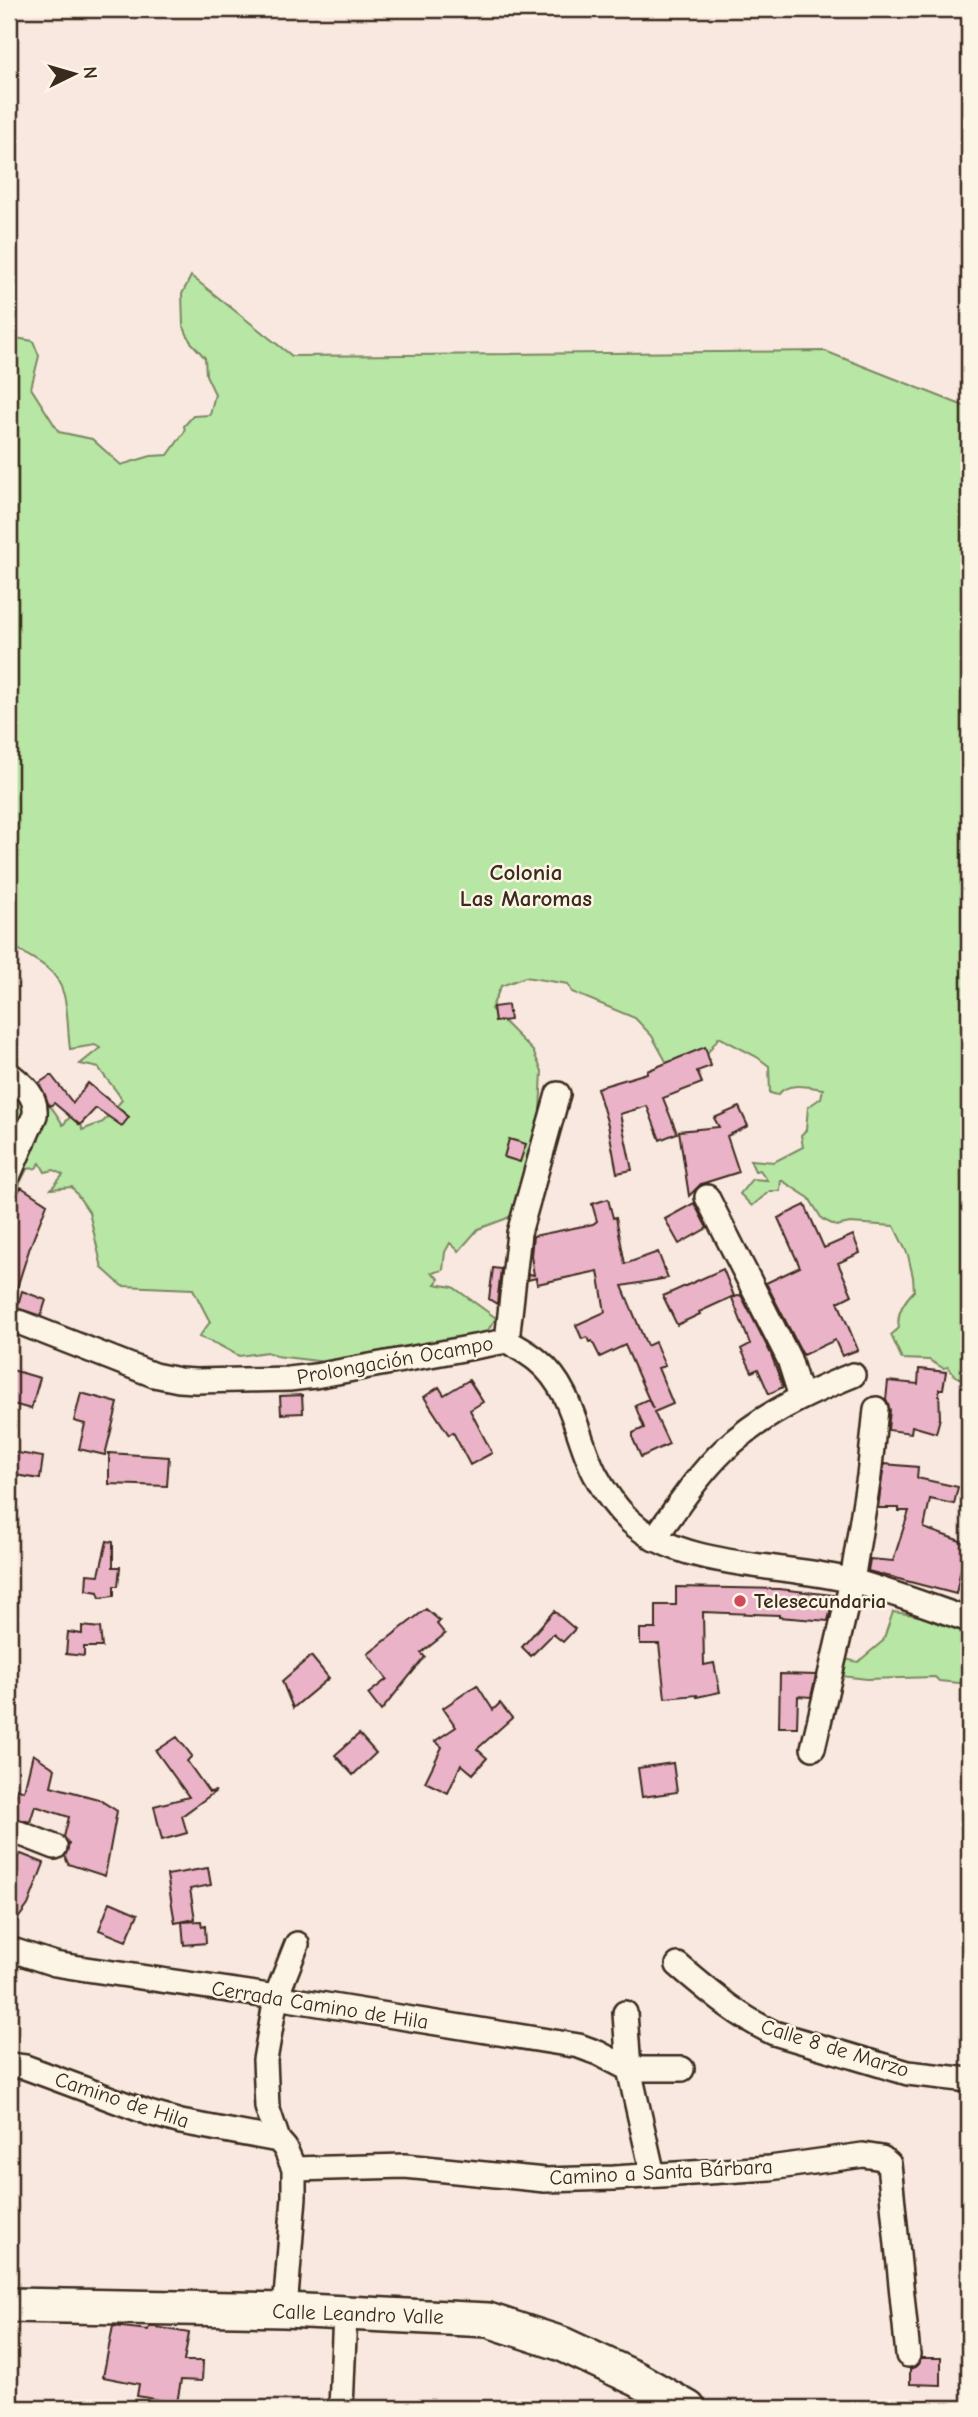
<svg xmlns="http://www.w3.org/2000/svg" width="978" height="2417" font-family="'Comic Neue',sans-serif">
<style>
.green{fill:#b8e6a5;stroke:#7a8862;stroke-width:2}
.building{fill:#ebb3c7;stroke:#3b2a1e;stroke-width:2}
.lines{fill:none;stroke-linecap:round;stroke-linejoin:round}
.street-casing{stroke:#3b2a1e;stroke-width:28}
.secondary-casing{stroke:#3b2a1e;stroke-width:38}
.street{stroke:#fcf5e5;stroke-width:23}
.secondary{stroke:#fcf5e5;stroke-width:33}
.poi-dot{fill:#d1495b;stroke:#fcf5e5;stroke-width:2.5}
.labels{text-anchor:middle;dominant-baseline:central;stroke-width:5;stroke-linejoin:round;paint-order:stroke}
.street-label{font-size:21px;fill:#3b2a1e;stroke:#fcf5e5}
.poi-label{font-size:21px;font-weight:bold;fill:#3b2a1e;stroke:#fcf5e5;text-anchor:start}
.neighbourhood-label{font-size:23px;font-weight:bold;fill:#3b2a1e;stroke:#fcf5e5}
</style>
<rect width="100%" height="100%" fill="#f9e8df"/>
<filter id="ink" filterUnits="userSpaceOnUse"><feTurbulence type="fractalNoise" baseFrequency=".0143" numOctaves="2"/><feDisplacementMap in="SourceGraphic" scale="14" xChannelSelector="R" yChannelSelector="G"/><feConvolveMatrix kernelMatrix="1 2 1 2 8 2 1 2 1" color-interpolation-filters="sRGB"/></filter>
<g filter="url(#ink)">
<path class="green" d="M191,276L292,356L825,351L969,408V1382L955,1376L948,1367L943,1368L929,1360L902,1359L891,1335L899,1328C896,1314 904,1301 914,1291L913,1277L908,1255L894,1226L850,1223L836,1226L822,1219L809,1198L781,1180L780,1191H770L752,1206L740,1194L752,1179L767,1180L760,1170L755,1171L750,1160L774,1162L803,1147L801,1135L806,1130L808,1107L821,1098L823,1089C808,1087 787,1081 778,1095L770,1093L769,1066L757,1057L719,1037L703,1059L668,1065L652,1036L635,1018L572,992L568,984L525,977L501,986L491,1009L533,1051L542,1071L540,1112L543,1135L530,1150L536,1203L505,1219L478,1229L459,1251L450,1243L445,1252L443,1270L432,1273L439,1279L435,1284L453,1287L496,1318L488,1330L469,1342L334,1363L276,1356L267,1352L239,1356L217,1344L199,1337L210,1322L193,1289L122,1286L102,1268L89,1212L72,1187L51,1189L63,1175L54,1170L45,1172L40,1163L36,1168L27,1169L9,1205V1093C40,1101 45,1093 63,1125L75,1111L81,1115L82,1130L103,1122L122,1100C115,1087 106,1080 99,1068L80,1064L100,1048L95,1045L70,1049C66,1021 71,987 47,968C34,957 17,953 9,938V337L33,341L39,356L31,388L59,432L92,439L121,465L151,456L168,455L185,431L184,426L193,416L210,415L215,394L206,375L205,358L190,341L183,325L182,294Z
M893,1612L969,1623V1684L939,1681L935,1677L867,1679L832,1675L845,1659L858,1662L883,1641Z"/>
<path class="building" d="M508,1005L510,1020L495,1022L493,1007Z
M705,1047L711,1066L697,1071L702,1083L663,1098L677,1133L660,1140L647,1106L620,1114L632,1170L617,1173L608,1125L597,1088L647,1073V1071Z
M51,1075L73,1103L88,1083L129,1117L122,1126L96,1108L80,1125L54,1103L50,1106L49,1105L39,1083Z
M739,1107L748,1126L727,1136L739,1172L701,1184L689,1196L679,1131L719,1127L714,1118Z
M509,1139L526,1144L520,1162L504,1157Z
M21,1187L47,1204L30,1247L12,1303H9V1208Z
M608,1199L613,1218L616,1217L625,1264L658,1252L668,1278L622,1286L647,1346L655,1342L665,1366L658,1368L673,1404L654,1412L669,1444L641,1457L633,1439V1433L644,1428L635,1405L648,1399L653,1409L625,1345L600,1357L592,1341L589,1342L587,1337L582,1339L576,1325L605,1312L598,1271L537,1284L536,1278L528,1280L529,1274L534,1275L531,1256L533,1236L593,1224L597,1221L592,1204Z
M694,1203L707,1228L679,1244L665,1219Z
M805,1205L824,1248L853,1235L860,1253L838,1263L852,1295L838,1302L858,1350L842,1356L835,1340L803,1355L766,1283L800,1267L778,1218Z
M493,1268L501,1269L497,1304L489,1299Z
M723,1269L734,1296L699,1312L700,1314L677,1325L663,1296Z
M22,1291L46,1300L41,1316L17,1308Z
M741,1295L771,1354L783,1387L769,1394L758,1369L752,1372L741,1349L750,1344L732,1298Z
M919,1369L946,1372L943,1389H939L940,1418L936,1433L912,1426L911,1433L888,1430L890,1410L886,1400L888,1381L918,1384Z
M12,1370L40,1378L31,1409L9,1403V1379Z
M469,1380L483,1402L470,1410L492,1453L470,1465L453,1432L449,1435L424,1397L439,1387L444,1395Z
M81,1393L118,1403L105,1455L79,1449L85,1424L74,1421Z
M302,1395L303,1413L281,1414L280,1396Z
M12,1452L43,1457L40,1479L9,1474Z
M109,1453L169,1457L167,1486L109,1484Z
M884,1464L918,1467L917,1478L958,1487L954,1504L930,1499L924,1528L966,1543L956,1594L868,1571L870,1559L893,1561L909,1511H899V1508H878Z
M107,1541L113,1542V1567H120L118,1586H114V1596L100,1598L98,1592L86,1590L87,1574L99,1575Z
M676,1587L779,1589L834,1595L828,1621L779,1617V1615L703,1612L704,1665L714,1663L720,1692L697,1697V1695L665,1698L659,1644H640V1629H656V1605H676Z
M426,1609L440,1621L437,1624L445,1634L421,1653L425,1657L381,1711L368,1694L387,1679L368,1654Z
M554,1611L575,1629L563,1642L553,1634L531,1656L522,1647Z
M82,1626L100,1628L102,1647H84V1656L66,1654L68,1632L82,1634Z
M311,1656L329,1678L293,1708L282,1681Z
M780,1674L816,1675L811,1697L798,1696L797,1727H779Z
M477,1685L493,1710L500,1703L512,1718L477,1749L487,1758L473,1774L461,1764L448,1793L425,1782L442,1747L435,1741L456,1727L443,1708Z
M359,1734L376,1753L353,1775L335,1755Z
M177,1737L192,1756L187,1761L209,1792L216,1791L182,1816L187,1833L162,1840L154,1806L189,1797L156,1751Z
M33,1754L55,1769L51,1786L98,1799L117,1811L105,1876L68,1864L65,1856L69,1844L64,1837L69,1817L35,1806L30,1822L11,1817L17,1788L24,1791Z
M673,1763L677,1792L642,1797L638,1768Z
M21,1854L44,1863L28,1905L9,1931V1875L13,1862Z
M208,1868L211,1885L190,1889L195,1919L175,1923L167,1875Z
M110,1902L138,1914L126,1941L99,1930Z
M201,1921L202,1927L205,1926L206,1943L184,1945L182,1922Z
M113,2326L148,2330L149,2327H155L189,2333L184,2361H203L202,2381L181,2380L177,2403L137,2396L139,2384L103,2377Z
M921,2358H941V2385L910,2384V2369L917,2366Z"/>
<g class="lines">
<g class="street-casing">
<path id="street" d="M9,1074C23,1085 37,1095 35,1115L9,1174
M707,1197L789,1359L801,1397
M9,1320L21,1323L154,1375L179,1380L196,1381L289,1379L315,1376L507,1341C517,1347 529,1353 538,1361C573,1389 576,1437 595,1474C604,1491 616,1508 630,1521C683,1570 785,1563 853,1581C892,1592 931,1607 969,1620
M507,1341L519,1233L558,1094
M654,1539C676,1509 697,1476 724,1450C761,1415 806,1394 853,1375
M813,1748L852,1581L869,1476L876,1409
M9,1831L19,1833L55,1847
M9,1949L55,1964L86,1969L276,1997L579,2046L598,2053L629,2069H682
M678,1965C709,1991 737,2016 774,2033L908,2073L969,2080
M625,2013L629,2069L653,2175
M9,2065L25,2067L149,2113L181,2122L278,2140
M294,2169L405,2166L545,2180L614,2178L770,2168L863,2155L882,2158L889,2164L908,2355
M285,2310L294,2197V2169L285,2148L278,2140L267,2107L265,2060L276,1997L297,1944
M341,2408L345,2313"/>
</g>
<g class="secondary-casing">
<path id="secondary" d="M9,2305L285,2310L488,2320L562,2344L637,2379L688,2408"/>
</g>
<use href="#street" class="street"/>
<use href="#secondary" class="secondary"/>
</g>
</g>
<circle class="poi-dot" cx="740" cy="1601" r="7"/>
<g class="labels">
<g class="street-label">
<text transform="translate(395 1360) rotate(-10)">Prolongación Ocampo</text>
<text transform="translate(320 2005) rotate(9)">Cerrada Camino de Hila</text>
<text transform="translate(835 2048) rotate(17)">Calle 8 de Marzo</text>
<text transform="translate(122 2100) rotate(18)">Camino de Hila</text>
<text transform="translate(661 2172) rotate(-3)">Camino a Santa Bárbara</text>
<text transform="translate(358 2314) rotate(2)">Calle Leandro Valle</text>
</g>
<g class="poi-label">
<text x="754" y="1601">Telesecundaria</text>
</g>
<g class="neighbourhood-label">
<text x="526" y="872">Colonia<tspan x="526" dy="26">Las Maromas</tspan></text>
</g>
</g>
<rect width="978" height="2417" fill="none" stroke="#fcf5e5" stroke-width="35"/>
<rect x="18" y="18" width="943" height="2382" fill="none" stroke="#3b2a1e" stroke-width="2.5" filter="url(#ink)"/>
<g transform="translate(74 74) rotate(85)" stroke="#fcf5e5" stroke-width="5" paint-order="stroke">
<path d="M0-5L12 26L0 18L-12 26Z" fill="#3b2a1e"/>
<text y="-10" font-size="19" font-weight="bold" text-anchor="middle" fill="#3b2a1e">N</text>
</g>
</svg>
